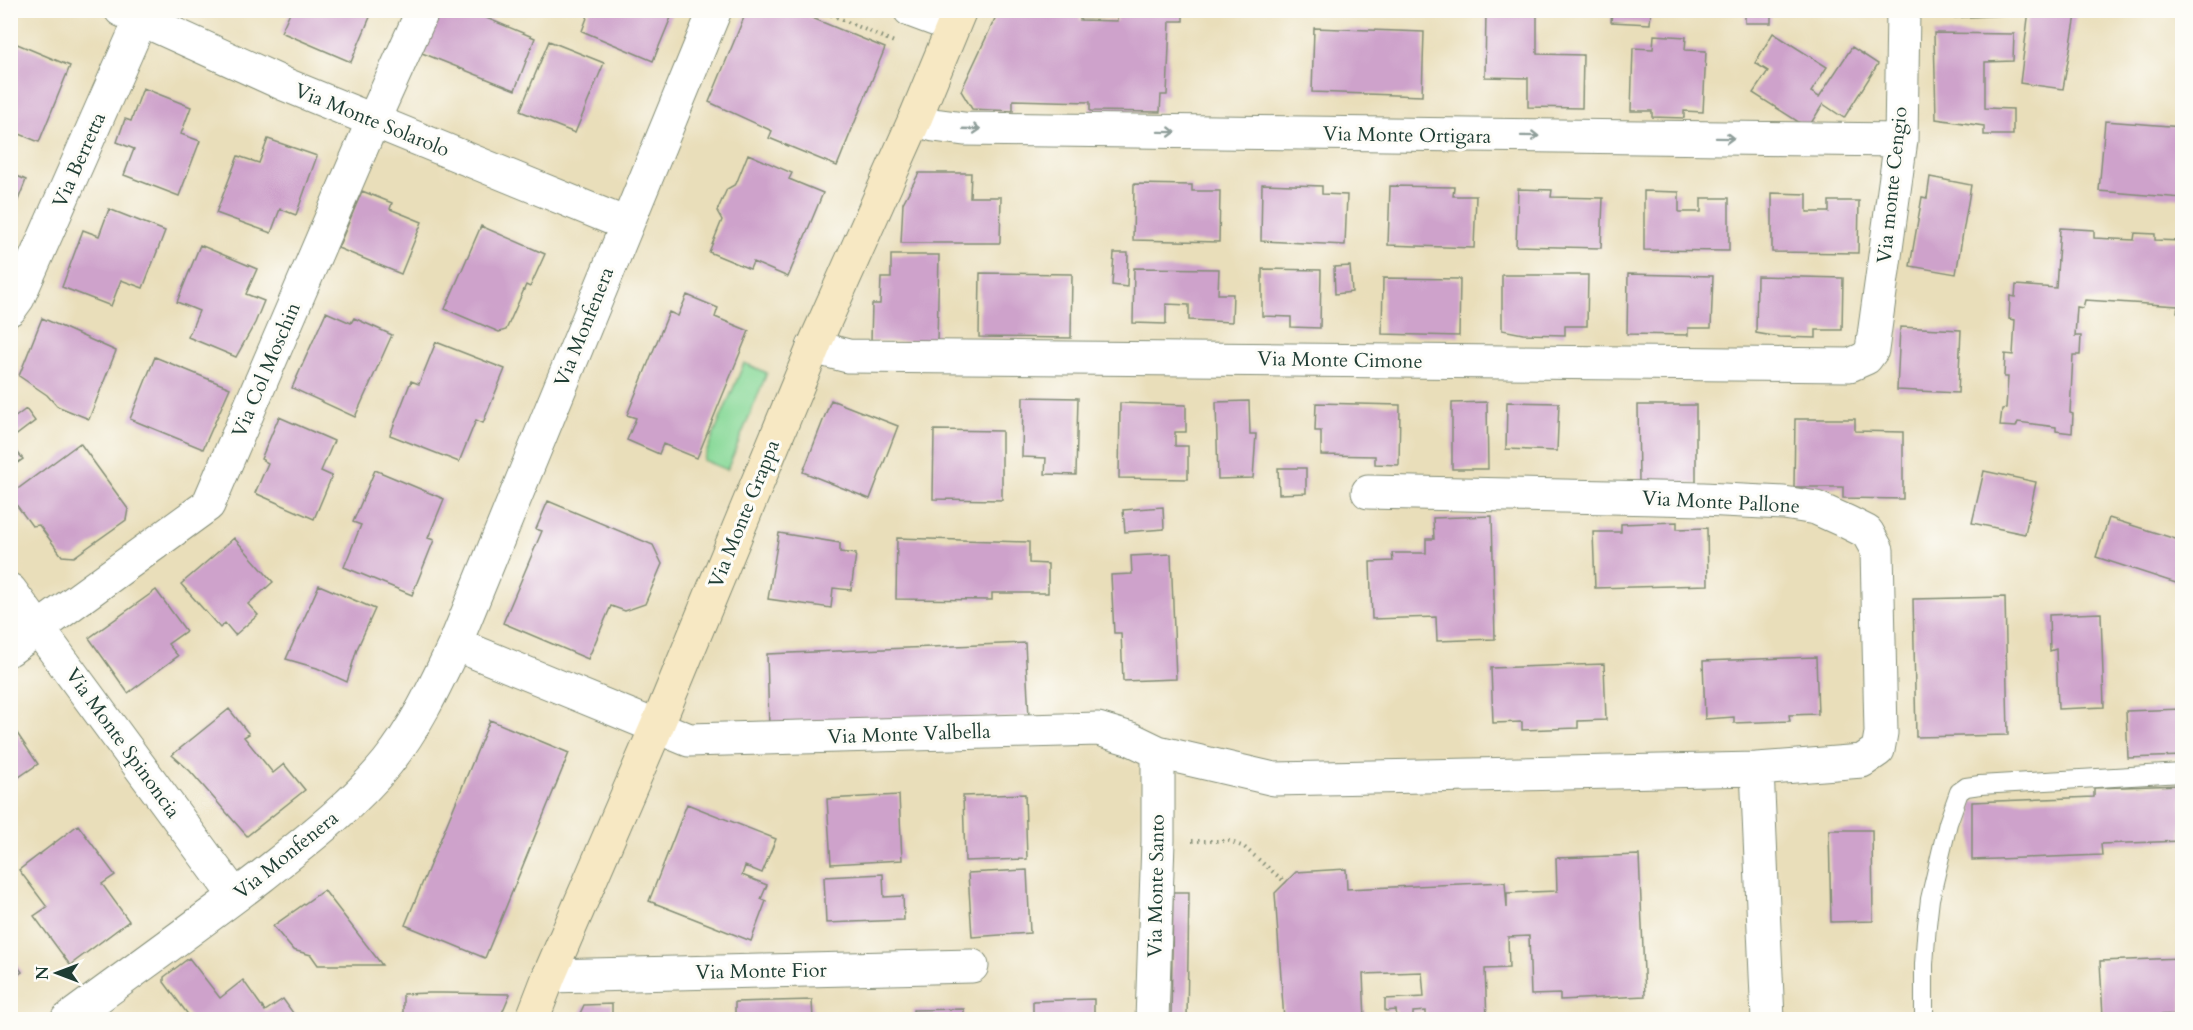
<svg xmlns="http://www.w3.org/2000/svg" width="2193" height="1030" font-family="Cardo,serif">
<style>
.green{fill:#89d999;stroke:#548b66;stroke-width:1.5}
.building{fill:#cea2cb}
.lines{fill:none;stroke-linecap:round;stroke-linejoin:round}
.service-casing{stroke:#848e77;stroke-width:20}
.minor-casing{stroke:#848e77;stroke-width:35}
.secondary-casing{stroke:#848e77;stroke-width:35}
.path{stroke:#848e77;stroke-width:4;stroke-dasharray:1.5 4.5;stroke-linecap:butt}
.service{stroke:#fff;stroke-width:18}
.minor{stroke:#fff;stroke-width:33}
.secondary{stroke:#f7e8c3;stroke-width:33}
.oneway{stroke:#8f9e9a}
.labels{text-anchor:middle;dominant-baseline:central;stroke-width:6;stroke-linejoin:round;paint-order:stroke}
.street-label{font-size:20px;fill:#1f3d34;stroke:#fdfcf7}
</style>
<rect width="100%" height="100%" fill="#fdfcf7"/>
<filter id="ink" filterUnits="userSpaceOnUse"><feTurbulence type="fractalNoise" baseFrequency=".0167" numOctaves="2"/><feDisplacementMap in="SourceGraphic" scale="12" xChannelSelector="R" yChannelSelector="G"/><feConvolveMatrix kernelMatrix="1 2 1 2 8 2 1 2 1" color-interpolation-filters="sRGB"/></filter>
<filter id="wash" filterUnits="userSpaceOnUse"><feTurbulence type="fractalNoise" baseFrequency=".008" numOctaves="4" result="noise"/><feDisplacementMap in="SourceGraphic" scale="24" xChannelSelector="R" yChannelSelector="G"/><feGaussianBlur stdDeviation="1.35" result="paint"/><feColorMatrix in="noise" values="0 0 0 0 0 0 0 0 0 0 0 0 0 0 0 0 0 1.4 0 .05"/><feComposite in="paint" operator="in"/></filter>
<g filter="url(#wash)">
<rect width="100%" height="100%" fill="#e9deba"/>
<path class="green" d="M744,363L767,373L727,470L703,460Z"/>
<g id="blocks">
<path class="building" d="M291,10H373L351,62L281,32Z
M439,10H467L535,38L515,90L422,53Z
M590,10H674L653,61L582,31Z
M747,10H793L885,48L837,166L769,138L772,131L709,102Z
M999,10H1080V20L1117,21V10H1183V21H1170L1167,95H1161L1160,112L1090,111V102L1013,100V111L972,109L961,91Z
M1486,10H1537V54L1583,55L1582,108L1528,107V78L1485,77Z
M1612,10H1651L1650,24L1611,22Z
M1745,10H1771V23H1745Z
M1951,10H2008V15L1950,18Z
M2029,10H2077L2063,89L2020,83Z
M1314,28L1424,32L1422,96L1312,92Z
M1773,33L1827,67L1811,92L1819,97L1852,47L1878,64L1844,118L1823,104L1808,128L1753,93L1768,71L1755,63Z
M1934,33L2014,34L2013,61L1985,62V108L2013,109V135H1984V126L1936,119Z
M1654,35L1686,37L1685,50L1706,51L1703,112L1684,111V118L1652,117V111H1631L1633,48L1653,49Z
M10,41L70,66L39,142L10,130Z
M549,41L604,63L575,133L520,111Z
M143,88L191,107L181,134L200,141L179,196L124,175L134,149L117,142L125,119L131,121Z
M2105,121L2182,127V198L2099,191Z
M268,139L317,156L296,215L280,209L271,233L216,213L238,156L259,163Z
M748,154L792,173L789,179L823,193L788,277L753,262L750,269L709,252L722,220L717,211L727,189L736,184Z
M10,173L26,180L11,218H10Z
M919,173H971L970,197H1001L1000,243H901L903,203Z
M1930,177L1971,185L1956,274L1910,266L1922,197L1927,198Z
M1134,184L1192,185V191H1220L1219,242L1133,240Z
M1262,184L1322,186V194L1347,195L1345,245L1261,241Z
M1390,186L1454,187L1453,196H1476L1474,248L1388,245Z
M1518,189L1552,190L1551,197L1603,198L1601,248L1516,246Z
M362,191L392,203L390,209L422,222L401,274L338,248Z
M1644,191L1679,192V212H1701V198H1729V251L1644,250Z
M1772,193L1807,194V212H1829V201H1859L1858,253L1772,252Z
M109,209L165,231L143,288L121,280L111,306L62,287L83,230L99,236Z
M481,226L545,254L530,287L526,285L506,330L499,332L445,309Z
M2060,228L2094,230V238L2134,240L2135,233L2155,234V240L2182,241V313L2177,312L2178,306L2085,300L2083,308L2077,307L2075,336H2081L2080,355H2073L2070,413L2073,414L2072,433L2056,431V427L2018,422L2016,427L2000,426L2002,409L2006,408L2008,377H2004L2005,354L2013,355L2015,320L2009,319L2010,296L2015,297L2016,285L2056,288Z
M200,245L257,269L246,294L264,301L255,323L236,357L188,337L199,311L177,302Z
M1114,253H1128L1127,287L1112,285Z
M891,255H939L937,342L871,341L872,304H880L881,278H891Z
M1350,266L1352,292L1335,294L1334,267Z
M1134,268L1219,269L1218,294H1233L1232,322L1189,320V305L1166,304V324L1133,323Z
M1262,269L1321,270L1320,328L1291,327V317L1262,316Z
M980,273L1072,274L1071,338L979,337Z
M1628,274L1713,276L1711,328H1688V335L1627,334Z
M1502,275H1588L1587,326H1565V335L1523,334L1502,330Z
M1757,276L1843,278L1842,330H1816V338L1779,337L1756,333Z
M1383,278L1460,279L1459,336L1382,334Z
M687,295L718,308L715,317L749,331L697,458L663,444L659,454L627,440L636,418L627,415L669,312L678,316Z
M326,312L351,323L354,318L392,335L355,417L292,388Z
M42,318L116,351L89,419L57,406L47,395L19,376Z
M1900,327L1961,330L1958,393L1897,390Z
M436,342L505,369L483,423L476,420L459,462L390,435L411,381L419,384Z
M155,357L230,388L203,449L130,419Z
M1023,397L1078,398L1076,475L1045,474L1046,458L1022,457Z
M831,400L898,426L870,499L803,472Z
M1249,401L1250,434H1256L1253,478L1218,479L1216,402Z
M1487,402L1488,469H1452V403Z
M1507,402L1559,403L1557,451L1506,449Z
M1120,403L1186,405V432H1175V446H1188V479L1119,478Z
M1316,403L1400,405L1399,465L1375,464V456L1321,455V431H1315Z
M1638,405H1696V483L1639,484Z
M26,409L35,421L10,440V421Z
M279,417L334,441L321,471L332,476L314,519L255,493L268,463L261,459Z
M1795,419H1855V431L1903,432V499L1843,498V487H1794Z
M934,430L1002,431V500L933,499Z
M10,443L23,459L10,468Z
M80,443L128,509L126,520L74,557L62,556L39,525L32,526L12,499L15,491Z
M1278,468H1306V493L1279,494Z
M375,470L444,499L428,538L434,540L412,595L344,567L361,525L353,522Z
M1984,471L2036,482L2025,534L1972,523Z
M548,501L653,545L662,564L645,604L625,611L611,606L588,659L503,623L542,531L536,529Z
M1163,507L1164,529L1125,532L1123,510Z
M1492,516L1495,639L1437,641L1436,617L1372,619L1370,562L1393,561L1392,553H1426V539H1434L1433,518Z
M2109,518L2182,541V585L2096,557Z
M1677,522V529L1707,528L1708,585L1595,588L1593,532H1621V524Z
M779,533L840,543V552L856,554L851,590L833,588L831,608L768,599Z
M234,538L273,582L248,604L258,615L235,635L225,623L220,628L181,584Z
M897,538L1029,542V563L1048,564V593H992V600L896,599Z
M1171,554L1176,679L1123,681L1121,633H1114L1111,575L1132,574L1131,556Z
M319,585L375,609L357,649L347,682L317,668L286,659Z
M156,590L186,631L168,644L178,656L128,693L89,638Z
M2005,597L2008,735L1916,737L1913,599Z
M2101,613L2104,707L2058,709L2056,649L2050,651L2049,615Z
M1025,643L1029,717L769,728L767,654Z
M1816,657L1818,714L1789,715L1790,721L1734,723V717L1705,719L1703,661Z
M1604,664L1606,720L1578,721V728L1522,730V722L1493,723L1491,668Z
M229,709L249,734L244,737L273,773L284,764L305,790L247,836L190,771L172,755Z
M2182,709V756L2128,758L2126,711Z
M490,720L569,753L485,958L405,925Z
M10,723L38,764L10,783Z
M2182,785V841L2101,844L2102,855L1972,860V802L2094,797V788Z
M1025,794L1027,859L965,861L963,796Z
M899,795L902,860L831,864L827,799Z
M687,804L776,839L762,873L745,866L742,875L767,885L761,899L766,901L751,941L649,901Z
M78,825L115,875L102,884L129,921L70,965L34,916L47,907L19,870Z
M1829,830H1872L1873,921L1831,922Z
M1639,855L1645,996L1560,1000V994L1531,995L1529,936L1508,937L1509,968L1485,969L1487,1020H1426V1011L1413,1012V1020H1397L1396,1010L1385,1011V999L1424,997L1422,972L1363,974L1365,1020H1284L1275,893L1296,872L1346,869L1347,889L1505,882L1507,908V893L1557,891L1556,858Z
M1027,870L1030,933L972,937L968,873Z
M883,874L884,897L903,896L904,920L826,923L824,877Z
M324,890L382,965H318L311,955L293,950L273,926Z
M1173,892H1189L1187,1020H1171Z
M10,956L22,972L10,980Z
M189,958L220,998L243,980L265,1011L283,999L298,1020H236L234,1016L229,1020H192L164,982V977Z
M2182,958V1014L2103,1017L2100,961Z
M429,993H443L510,994L499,1020H403V994Z
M1094,999V1020H1033V1001Z
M812,1000L813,1020H735V1002Z
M612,1004V1016L647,1015V1020H577L584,1005Z
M964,1009V1020H914L913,1010Z"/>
</g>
</g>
<g filter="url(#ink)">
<use href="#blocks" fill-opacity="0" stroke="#848e77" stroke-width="1.5"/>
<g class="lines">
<g class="service-casing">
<path id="service" d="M1924,1020V964L1927,925L1930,899L1948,823L1959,792L1966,787L1980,785L2182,773"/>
</g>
<g class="minor-casing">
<path id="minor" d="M121,10L284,84L626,224
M910,10L953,26
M915,119L934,125L964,129L1901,140
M10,309L18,298L145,10
M813,347L848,356L1850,365L1866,358L1872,350L1901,140L1903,10
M1368,492L1703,499L1784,503L1816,508L1847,522L1867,532L1877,550L1881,733L1878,750L1862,761L1757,769
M10,590L235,896
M455,644L689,740L1098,729L1131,739L1158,752L1274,779L1757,769L1768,1020
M10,649L208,505L373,121L423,10
M549,976L972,966
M67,1020C132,972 198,925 262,876C306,841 351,807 387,763C416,727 435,686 455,644L715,10
M1152,1020L1158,841V752"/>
</g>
<g class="secondary-casing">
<path id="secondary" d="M532,1020L549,976L657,726L816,341L915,119L960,10"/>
</g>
<path class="path" d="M820,10L894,42
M1192,841H1229L1244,847L1286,883"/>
<use href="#service" class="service"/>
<use href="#minor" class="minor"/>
<use href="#secondary" class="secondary"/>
</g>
<defs><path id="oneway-shaft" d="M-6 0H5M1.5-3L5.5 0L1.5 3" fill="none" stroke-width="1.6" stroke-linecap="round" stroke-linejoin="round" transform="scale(1.5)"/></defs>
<g class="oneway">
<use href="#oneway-shaft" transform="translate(972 129) rotate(2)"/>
<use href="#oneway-shaft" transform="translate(1167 132) rotate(1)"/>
<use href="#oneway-shaft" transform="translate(1530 136) rotate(1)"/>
<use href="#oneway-shaft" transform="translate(1725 138) rotate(1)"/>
</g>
</g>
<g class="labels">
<g class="street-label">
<text transform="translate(372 120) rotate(22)">Via Monte Solarolo</text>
<text transform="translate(1407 135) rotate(1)">Via Monte Ortigara</text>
<text transform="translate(79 160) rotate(-66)">Via Berretta</text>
<text transform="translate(1892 185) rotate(-84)">Via monte Cengio</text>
<text transform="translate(584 327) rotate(-68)">Via Monfenera</text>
<text transform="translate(1340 360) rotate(1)">Via Monte Cimone</text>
<text transform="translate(266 370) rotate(-67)">Via Col Moschin</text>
<text transform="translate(1721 502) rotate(3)">Via Monte Pallone</text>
<text transform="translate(744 514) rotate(-68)">Via Monte Grappa</text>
<text transform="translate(909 734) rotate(-2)">Via Monte Valbella</text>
<text transform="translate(123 743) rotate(54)">Via Monte Spinoncia</text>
<text transform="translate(286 855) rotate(-39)">Via Monfenera</text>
<text transform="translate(1156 886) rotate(-89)">Via Monte Santo</text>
<text transform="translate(761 971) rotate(-1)">Via Monte Fior</text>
</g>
</g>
<rect width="2193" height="1030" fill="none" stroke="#fdfcf7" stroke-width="36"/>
<g transform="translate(57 973) rotate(270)" stroke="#fdfcf7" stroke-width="4.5" paint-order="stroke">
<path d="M0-4.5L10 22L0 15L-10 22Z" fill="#1f3d34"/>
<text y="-9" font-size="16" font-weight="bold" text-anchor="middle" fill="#1f3d34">N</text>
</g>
</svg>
